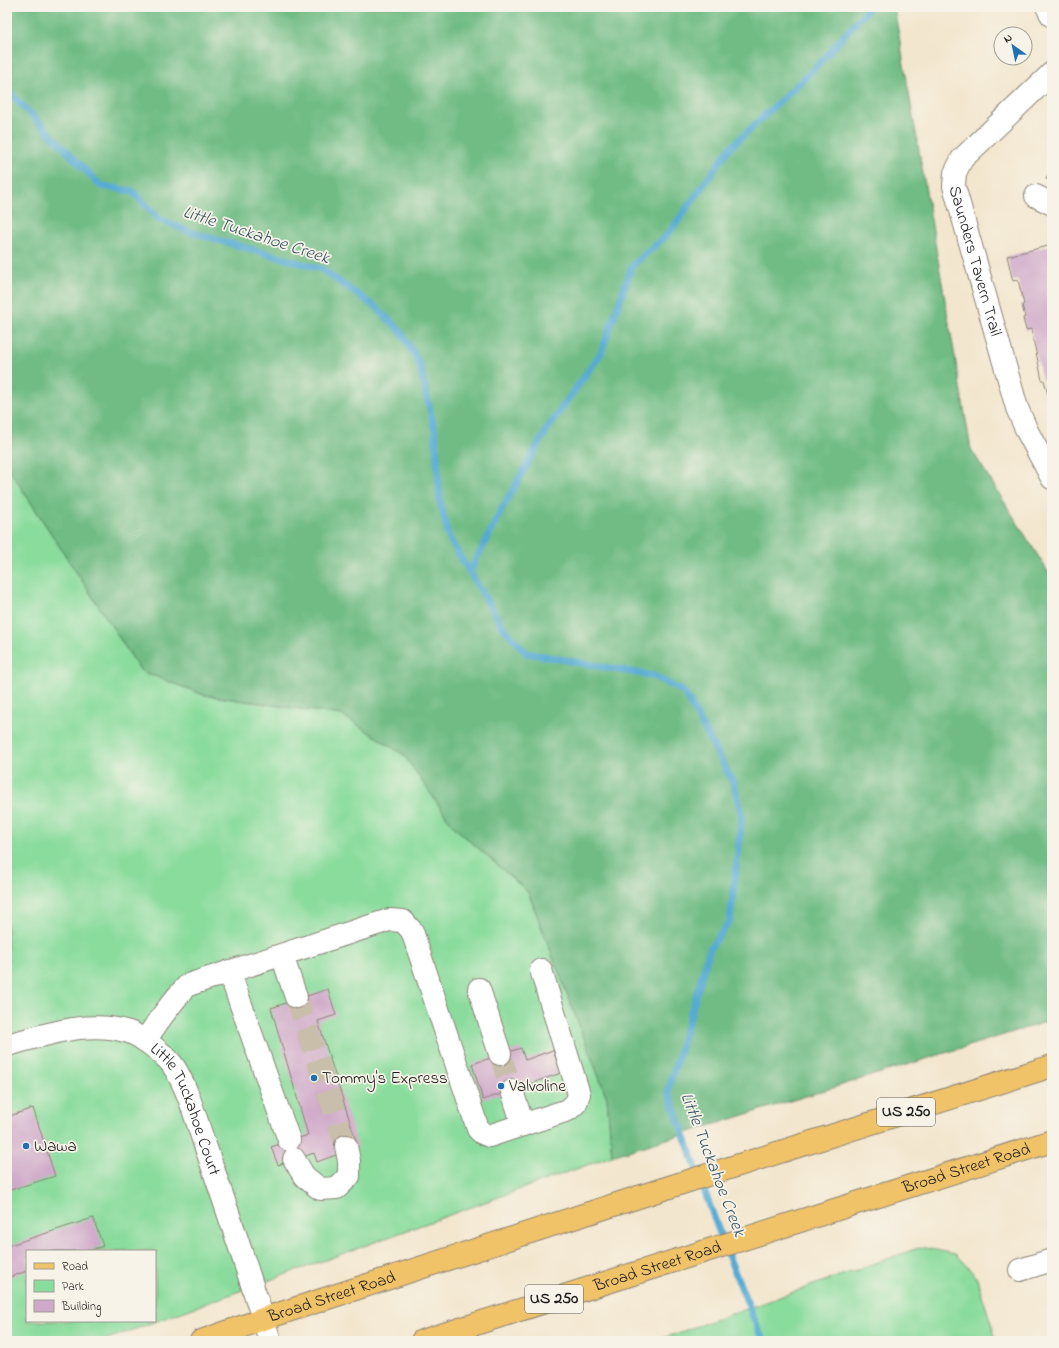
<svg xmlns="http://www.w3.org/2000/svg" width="1059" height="1348" font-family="'Indie Flower',sans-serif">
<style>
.green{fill:#8adc9d;stroke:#537c5c;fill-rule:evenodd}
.forest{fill:#6fbc84;stroke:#466c50}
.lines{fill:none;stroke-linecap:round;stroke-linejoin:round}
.stream{stroke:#57abd3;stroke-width:7}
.building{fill:#cfa9c9}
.minor-tunnel{stroke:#c8beaa;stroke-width:22;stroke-dasharray:22 11;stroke-linecap:butt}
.minor-casing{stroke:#888175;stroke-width:24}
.major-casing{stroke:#888175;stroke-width:24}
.minor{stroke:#fff;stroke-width:22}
.major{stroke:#f1c369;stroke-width:22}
.poi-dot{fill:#1f6fb2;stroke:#f7f3e8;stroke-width:1.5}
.labels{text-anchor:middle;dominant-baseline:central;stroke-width:3.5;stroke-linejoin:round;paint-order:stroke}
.shield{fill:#f7f3e8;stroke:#5e5c59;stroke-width:1}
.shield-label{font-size:16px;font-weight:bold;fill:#1c1c1c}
.street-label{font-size:17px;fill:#1c1c1c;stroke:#f7f3e8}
.poi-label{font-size:17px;fill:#1c1c1c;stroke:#f7f3e8;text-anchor:start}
.water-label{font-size:18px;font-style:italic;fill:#345565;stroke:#f7f3e8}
</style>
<rect width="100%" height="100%" fill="#f7f3e8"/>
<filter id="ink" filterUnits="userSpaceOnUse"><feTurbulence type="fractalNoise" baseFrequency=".025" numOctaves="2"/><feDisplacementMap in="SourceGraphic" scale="8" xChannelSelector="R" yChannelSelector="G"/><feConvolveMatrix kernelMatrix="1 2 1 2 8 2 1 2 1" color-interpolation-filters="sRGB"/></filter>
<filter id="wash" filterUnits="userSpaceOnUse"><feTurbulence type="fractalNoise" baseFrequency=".012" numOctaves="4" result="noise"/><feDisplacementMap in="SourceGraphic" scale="16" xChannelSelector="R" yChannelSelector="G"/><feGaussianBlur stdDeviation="0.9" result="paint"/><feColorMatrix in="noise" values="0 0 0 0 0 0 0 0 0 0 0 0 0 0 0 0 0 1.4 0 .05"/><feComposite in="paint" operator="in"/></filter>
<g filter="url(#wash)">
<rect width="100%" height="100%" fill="#f3e6ce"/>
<path class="green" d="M7,466L141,671L204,695L342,715L404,755L453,826L528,892L607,1098L612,1156L102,1341H7ZM27,1251H155V1321H27Z
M921,1247L955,1254L976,1276L995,1336L994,1341H655Z"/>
<path class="forest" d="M7,7H894L971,449L1052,578V1020L612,1156L607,1098L528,892L453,826L404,755L342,715L204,695L141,671L7,466Z"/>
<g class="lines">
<path class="stream" d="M7,90L101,186L132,191L159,219L190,232L321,269L377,308L401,332L419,363L435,431L440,502L449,538L503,627L526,653L654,676L684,692L734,784L742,817L730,921L710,948L668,1091L727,1253L763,1341
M470,572L503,507L547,429L601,353L632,266L669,233L729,149L814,69L870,7"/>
</g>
<g id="blocks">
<path class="building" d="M1052,167V182L1046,179Z
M1052,245V402H1050L1044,380H1042L1031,329L1026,330L1023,318L1025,317L1022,305L1024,304L1018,280L1013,281L1007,256Z
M328,989L336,1015L318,1021L358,1147L317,1162L314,1153L278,1165L271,1147L308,1135L271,1008Z
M521,1048L525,1060L553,1050L561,1073L483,1100L472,1064Z
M33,1108L55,1176L7,1191V1117Z
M93,1218L103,1246L89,1251H27V1271L7,1278V1246Z"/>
</g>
</g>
<g filter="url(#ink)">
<use href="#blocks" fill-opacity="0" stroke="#888175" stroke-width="1"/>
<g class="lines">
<path class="minor-tunnel" d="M296,997L346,1146
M500,1054L512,1091"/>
<g class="minor-casing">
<g id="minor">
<path d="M1047,7L1052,16"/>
<path id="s1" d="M1052,73L962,159L955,173L954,186L1017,408L1027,431L1052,478"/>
<path d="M1036,196L1052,204"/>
<path d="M282,955L296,997"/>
<path d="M229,971L289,1140"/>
<path d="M479,989L500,1054"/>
<path d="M145,1041C158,1021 171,1002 188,985L389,920L403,921L412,931L478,1129L482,1133L489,1136L568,1110L576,1103L579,1094L541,970"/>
<path id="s2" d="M7,1045C46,1035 88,1019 129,1032C141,1036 164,1054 172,1064C189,1089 196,1121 206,1148C228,1212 250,1277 270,1341"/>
<path d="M512,1091L523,1125"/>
<path d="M294,1159L304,1176L320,1189L337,1188L349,1176V1161L346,1146"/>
<path d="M1020,1270L1052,1260"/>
</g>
</g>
<g class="major-casing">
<g id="major">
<path id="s3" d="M201,1341L263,1319L663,1189L1052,1066"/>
<path id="s4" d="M422,1341L1052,1141"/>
</g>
</g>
<use href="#minor" class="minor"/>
<use href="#major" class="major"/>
</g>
</g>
<g class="poi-dot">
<circle cx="314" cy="1078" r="4"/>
<circle cx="501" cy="1086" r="4"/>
<circle cx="26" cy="1146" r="4"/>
</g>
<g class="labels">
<g class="shield">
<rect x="877" y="1098" width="58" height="28" rx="3"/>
<rect x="525" y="1285" width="58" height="28" rx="3"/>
</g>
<g class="shield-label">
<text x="906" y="1112">US 250</text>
<text x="554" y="1299">US 250</text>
</g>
<g class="street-label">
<text stroke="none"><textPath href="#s1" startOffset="231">Saunders Tavern Trail</textPath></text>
<text stroke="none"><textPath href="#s2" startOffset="225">Little Tuckahoe Court</textPath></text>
<text stroke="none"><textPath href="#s4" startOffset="571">Broad Street Road</textPath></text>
<text stroke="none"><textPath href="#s4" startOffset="247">Broad Street Road</textPath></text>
<text stroke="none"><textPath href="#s3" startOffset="138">Broad Street Road</textPath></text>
</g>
<g class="poi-label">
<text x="322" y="1078">Tommy's Express</text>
<text x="509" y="1086">Valvoline</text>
<text x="34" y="1146">Wawa</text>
</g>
<g class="water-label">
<text transform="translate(256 236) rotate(18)">Little Tuckahoe Creek</text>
<text transform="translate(712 1165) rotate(69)">Little Tuckahoe Creek</text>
</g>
</g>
<rect width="1059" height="1348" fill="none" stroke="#f7f3e8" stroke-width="24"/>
<rect x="26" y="1250" width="130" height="72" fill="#f7f3e8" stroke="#9f9d96"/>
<rect x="34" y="1263" width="20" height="6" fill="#f1c369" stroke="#9f9d96"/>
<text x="62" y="1270" font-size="12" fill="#1c1c1c">Road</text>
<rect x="34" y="1280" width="20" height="12" fill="#8adc9d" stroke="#9f9d96"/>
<text x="62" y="1290" font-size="12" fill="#1c1c1c">Park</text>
<rect x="34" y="1300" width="20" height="12" fill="#cfa9c9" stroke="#9f9d96"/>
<text x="62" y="1310" font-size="12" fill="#1c1c1c">Building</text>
<g transform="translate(1013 46) rotate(327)"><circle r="19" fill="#f7f3e8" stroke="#9f9d96"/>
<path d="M0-3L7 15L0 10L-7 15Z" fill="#1f6fb2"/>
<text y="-6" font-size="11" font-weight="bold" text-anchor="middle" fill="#1c1c1c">N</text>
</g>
</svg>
